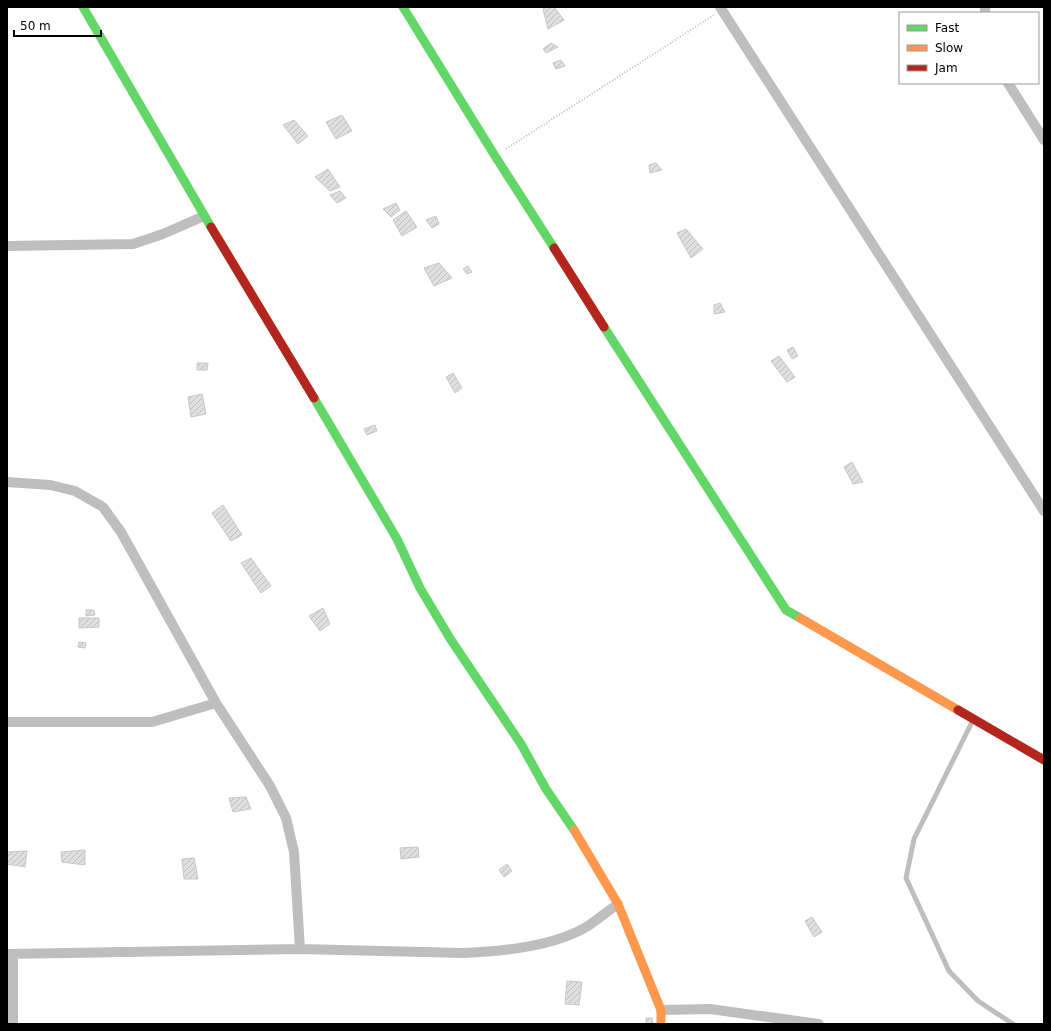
<svg xmlns="http://www.w3.org/2000/svg" width="1051" height="1031" font-family="'DejaVu Sans',sans-serif">
<style>
.building{fill:url(#building-hatch);stroke:#c7c7c7}
.lines{fill:none;stroke-linecap:round;stroke-linejoin:round}
.path{stroke:#b9b9b9;stroke-width:2;stroke-dasharray:1 2;stroke-linecap:butt}
.lane{stroke:#bebebe;stroke-width:5}
.street{stroke:#bebebe;stroke-width:10}
.fast{stroke:#63d668;stroke-width:9}
.slow{stroke:#ff974d;stroke-width:9}
.jam{stroke:#b3261e;stroke-width:9}
</style>
<defs>
<pattern id="building-hatch" width="6" height="6" patternUnits="userSpaceOnUse"><rect width="6" height="6" fill="#dfdfdf"/><path d="M-1 1l2-2M0 6l6-6M5 7l2-2" fill="none" stroke="#bebebe"/></pattern>
</defs>
<rect width="100%" height="100%" fill="#fff"/>
<path class="building" d="M546,7H554L564,20L548,29L543,9Z
M551,43L558,47L546,53L543,49Z
M561,60L565,66L556,69L553,63Z
M342,115L352,131L336,139L326,122Z
M294,120L308,136L298,144L283,125Z
M656,163L662,170L650,173L649,165Z
M328,169L340,187L330,191L315,177Z
M340,191L346,198L337,203L330,195Z
M396,203L400,210L391,217L383,209Z
M406,211L417,227L402,236L393,220Z
M436,216L439,224L432,228L426,220Z
M686,229L703,249L691,258L677,233Z
M439,263L452,278L434,286L424,268Z
M468,266L472,272L467,274L463,269Z
M720,303L725,312L714,314V305Z
M793,347L798,356L792,359L787,350Z
M779,356L795,377L787,382L771,361Z
M197,363H208L207,370H197Z
M453,373L462,388L455,393L446,377Z
M202,394L206,414L191,417L188,397Z
M375,425L377,431L367,435L364,429Z
M852,462L863,482L853,484L844,467Z
M223,505L242,535L231,541L212,513Z
M251,558L271,586L261,593L241,563Z
M323,608L330,624L320,631L309,616Z
M86,610H94L95,615L86,616Z
M79,618H99V627L79,628Z
M79,642L86,643L85,648L78,647Z
M246,797L251,809L233,812L229,798Z
M418,847L419,857L401,859L400,848Z
M85,850V865L62,862L61,852Z
M27,851L25,867L7,864V852Z
M194,858L198,879H184L182,859Z
M507,864L512,871L504,877L499,870Z
M812,917L822,932L814,937L805,921Z
M567,981L582,982L579,1005L565,1004Z
M646,1018H652L653,1024H646Z"/>
<g class="lines">
<path class="path" d="M506,149L714,15"/>
<path class="lane" d="M973,720L914,839L906,878L949,971L978,1001L1013,1024"/>
<path class="street" d="M720,7L1044,511
M985,13V7
M1008,83L1044,140
M7,246L133,244L163,234L204,216
M7,482L50,485L75,491L103,507L121,532L216,703L270,786L286,818L294,852L300,949
M7,722H152L216,703
M7,954L300,949L463,953C503,951 553,947 588,926C598,919 608,911 618,904
M13,954V1024
M661,1010L710,1009L819,1024"/>
<path class="fast" d="M83,7L211,227
M403,7L495,156L554,248
M604,327L786,610L800,618
M314,398L397,539L420,588L451,640L521,744L546,789L574,830"/>
<path class="slow" d="M800,618L958,710
M574,830L618,904L661,1010V1024"/>
<path class="jam" d="M211,227L314,398
M554,248L604,327
M958,710L1044,760"/>
</g>
<rect width="1051" height="1031" fill="none" stroke="#000000" stroke-width="16"/>
<rect x="899" y="12" width="140" height="72" fill="#ffffff" stroke="#999999"/>
<rect x="907" y="25" width="20" height="6" fill="#63d668" stroke="#999999"/>
<text x="935" y="32" font-size="12" fill="#000000">Fast</text>
<rect x="907" y="45" width="20" height="6" fill="#ff974d" stroke="#999999"/>
<text x="935" y="52" font-size="12" fill="#000000">Slow</text>
<rect x="907" y="65" width="20" height="6" fill="#b3261e" stroke="#999999"/>
<text x="935" y="72" font-size="12" fill="#000000">Jam</text>
<path d="M14 30v6h87v-6" fill="none" stroke="#000000" stroke-width="2"/>
<text x="20" y="30" font-size="12" fill="#000000" stroke="#ffffff" stroke-width="3" paint-order="stroke">50 m</text>
</svg>
